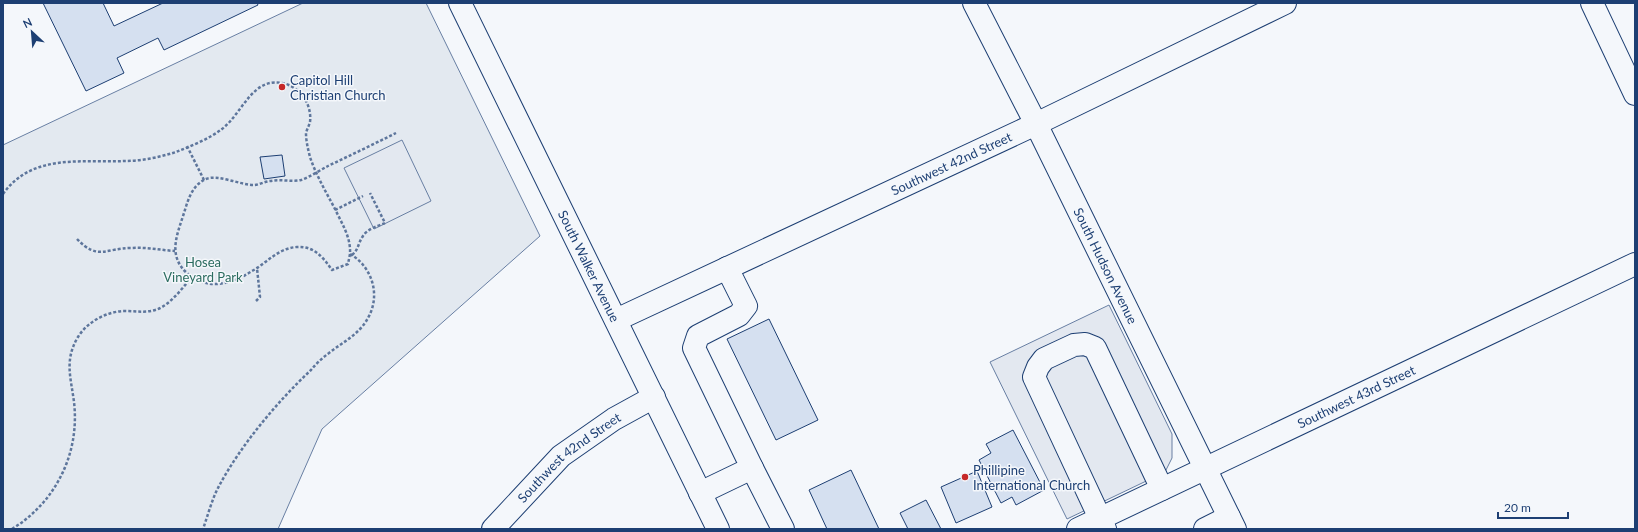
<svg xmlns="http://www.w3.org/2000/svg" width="1638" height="532" font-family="Lato,sans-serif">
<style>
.green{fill:#e3e9f0;stroke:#687fa3}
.parking{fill:#e3e8f0;stroke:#687fa3}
.building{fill:#d5e0f0;stroke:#1d3f73}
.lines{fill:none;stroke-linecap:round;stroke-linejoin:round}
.minor-casing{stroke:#1d3f73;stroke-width:24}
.major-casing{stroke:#1d3f73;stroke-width:24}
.path{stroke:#5e769c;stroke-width:2.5;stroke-dasharray:3 2;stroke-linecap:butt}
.minor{stroke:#f4f7fb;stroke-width:22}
.major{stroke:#f4f7fb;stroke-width:22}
.poi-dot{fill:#c62828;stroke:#f4f7fb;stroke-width:1.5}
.labels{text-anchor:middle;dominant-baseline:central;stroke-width:3;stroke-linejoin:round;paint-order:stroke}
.poi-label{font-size:13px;fill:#1d3f73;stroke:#f4f7fb;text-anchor:start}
.street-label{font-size:13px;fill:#1d3f73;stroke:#f4f7fb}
.park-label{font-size:13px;fill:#2c6c60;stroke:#f4f7fb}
</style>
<rect width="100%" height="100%" fill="#f4f7fb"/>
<path class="green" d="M303,3H426L540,236L322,429L278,529H3V145Z"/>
<path class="parking" d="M402,140L431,201L374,229L344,168Z
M1109,305L1172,434V458L1165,472L1067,519L990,362Z"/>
<path class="building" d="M43,3H103L114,26L163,3H257L258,5L164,50L158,38L117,58L124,73L86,91Z
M282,155L285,176L264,179L260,157Z
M769,319L818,420L776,440L727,339Z
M1013,430L1044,490L1016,505L1012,497L1001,503L979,460L991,453L986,444Z
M851,470L879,529H827L809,490Z
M977,471L992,507L956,523L941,487Z
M926,500L941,529H908L900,513Z"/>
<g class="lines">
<g class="minor-casing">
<g id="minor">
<path id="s1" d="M974,3L1036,124L1235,529"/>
<path d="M1592,3L1635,94"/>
<path id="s2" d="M616,320L1036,124L1285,3"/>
<path d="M752,468L783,529"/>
<path d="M700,493L752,468L694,348L698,336L739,315L746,306L727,268"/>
<path id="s3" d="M493,529L561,456L614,419L654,397"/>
<path id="s4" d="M1078,529L1635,264"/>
<path d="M1105,529L1034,377L1038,367L1044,359L1074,345L1085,344L1095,348L1162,489"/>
<path d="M1205,529L1229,517"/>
</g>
</g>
<g class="major-casing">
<g id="major">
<path id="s5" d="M460,3L718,529"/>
</g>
</g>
<path class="path" d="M187,146L204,180
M3,194C32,153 81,163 125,161C142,161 160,157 176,152C191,146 209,139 222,129C243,113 253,74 286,84C302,89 312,106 310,122C309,126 307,129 306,133C306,141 308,149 310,157C316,175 326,192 335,209C342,224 351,237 350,254C371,266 380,292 370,314C361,334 344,341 329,353C322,358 316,364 311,370C277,402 241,445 219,486C212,499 208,515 203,529
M335,210L363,196
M77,239C98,261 106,248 131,248C146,247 160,250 175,251
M350,254L348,264L332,270C323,257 314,246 297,247C278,248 267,263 252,271C232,284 208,291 188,274C167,256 177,235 184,213C188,200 192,185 206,179C218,174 240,185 254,185C259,185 265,181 271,181C281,179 292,182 301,180C310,177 320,170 328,166C351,155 374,144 396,133
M352,255C359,249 358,243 363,236C367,229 378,226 385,223L370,193
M256,301L260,297L257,268
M12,529C56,502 80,453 74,402C71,378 64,360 78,337C87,322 106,312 123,311C137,311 150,314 162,307C174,300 183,287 192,277"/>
<use href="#minor" class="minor"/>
<use href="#major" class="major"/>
</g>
<g class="poi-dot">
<circle cx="282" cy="87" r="4"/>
<circle cx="965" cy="477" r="4"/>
</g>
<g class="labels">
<g class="poi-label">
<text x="290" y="80">Capitol Hill<tspan x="290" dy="15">Christian Church</tspan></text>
<text x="973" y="470">Phillipine<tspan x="973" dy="15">International Church</tspan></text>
</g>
<g class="street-label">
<text stroke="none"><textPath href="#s2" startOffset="370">Southwest 42nd Street</textPath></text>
<text stroke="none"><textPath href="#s1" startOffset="294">South Hudson Avenue</textPath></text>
<text stroke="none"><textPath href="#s5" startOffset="293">South Walker Avenue</textPath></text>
<text stroke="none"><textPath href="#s4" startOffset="308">Southwest 43rd Street</textPath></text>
<text stroke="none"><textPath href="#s3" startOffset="105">Southwest 42nd Street</textPath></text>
</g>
<g class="park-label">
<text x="203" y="262">Hosea<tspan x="203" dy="15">Vineyard Park</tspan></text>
</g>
</g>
<rect width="1638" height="532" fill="none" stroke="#1d3f73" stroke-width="8"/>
<g transform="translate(32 32) rotate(334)" stroke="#f4f7fb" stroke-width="3" paint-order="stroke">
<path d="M0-3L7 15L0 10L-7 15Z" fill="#1d3f73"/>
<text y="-6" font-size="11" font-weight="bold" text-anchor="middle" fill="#1d3f73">N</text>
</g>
<path d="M1498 512v6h70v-6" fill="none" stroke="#1d3f73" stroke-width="2"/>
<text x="1504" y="512" font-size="12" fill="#1d3f73" stroke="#f4f7fb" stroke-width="3" paint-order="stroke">20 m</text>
</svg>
